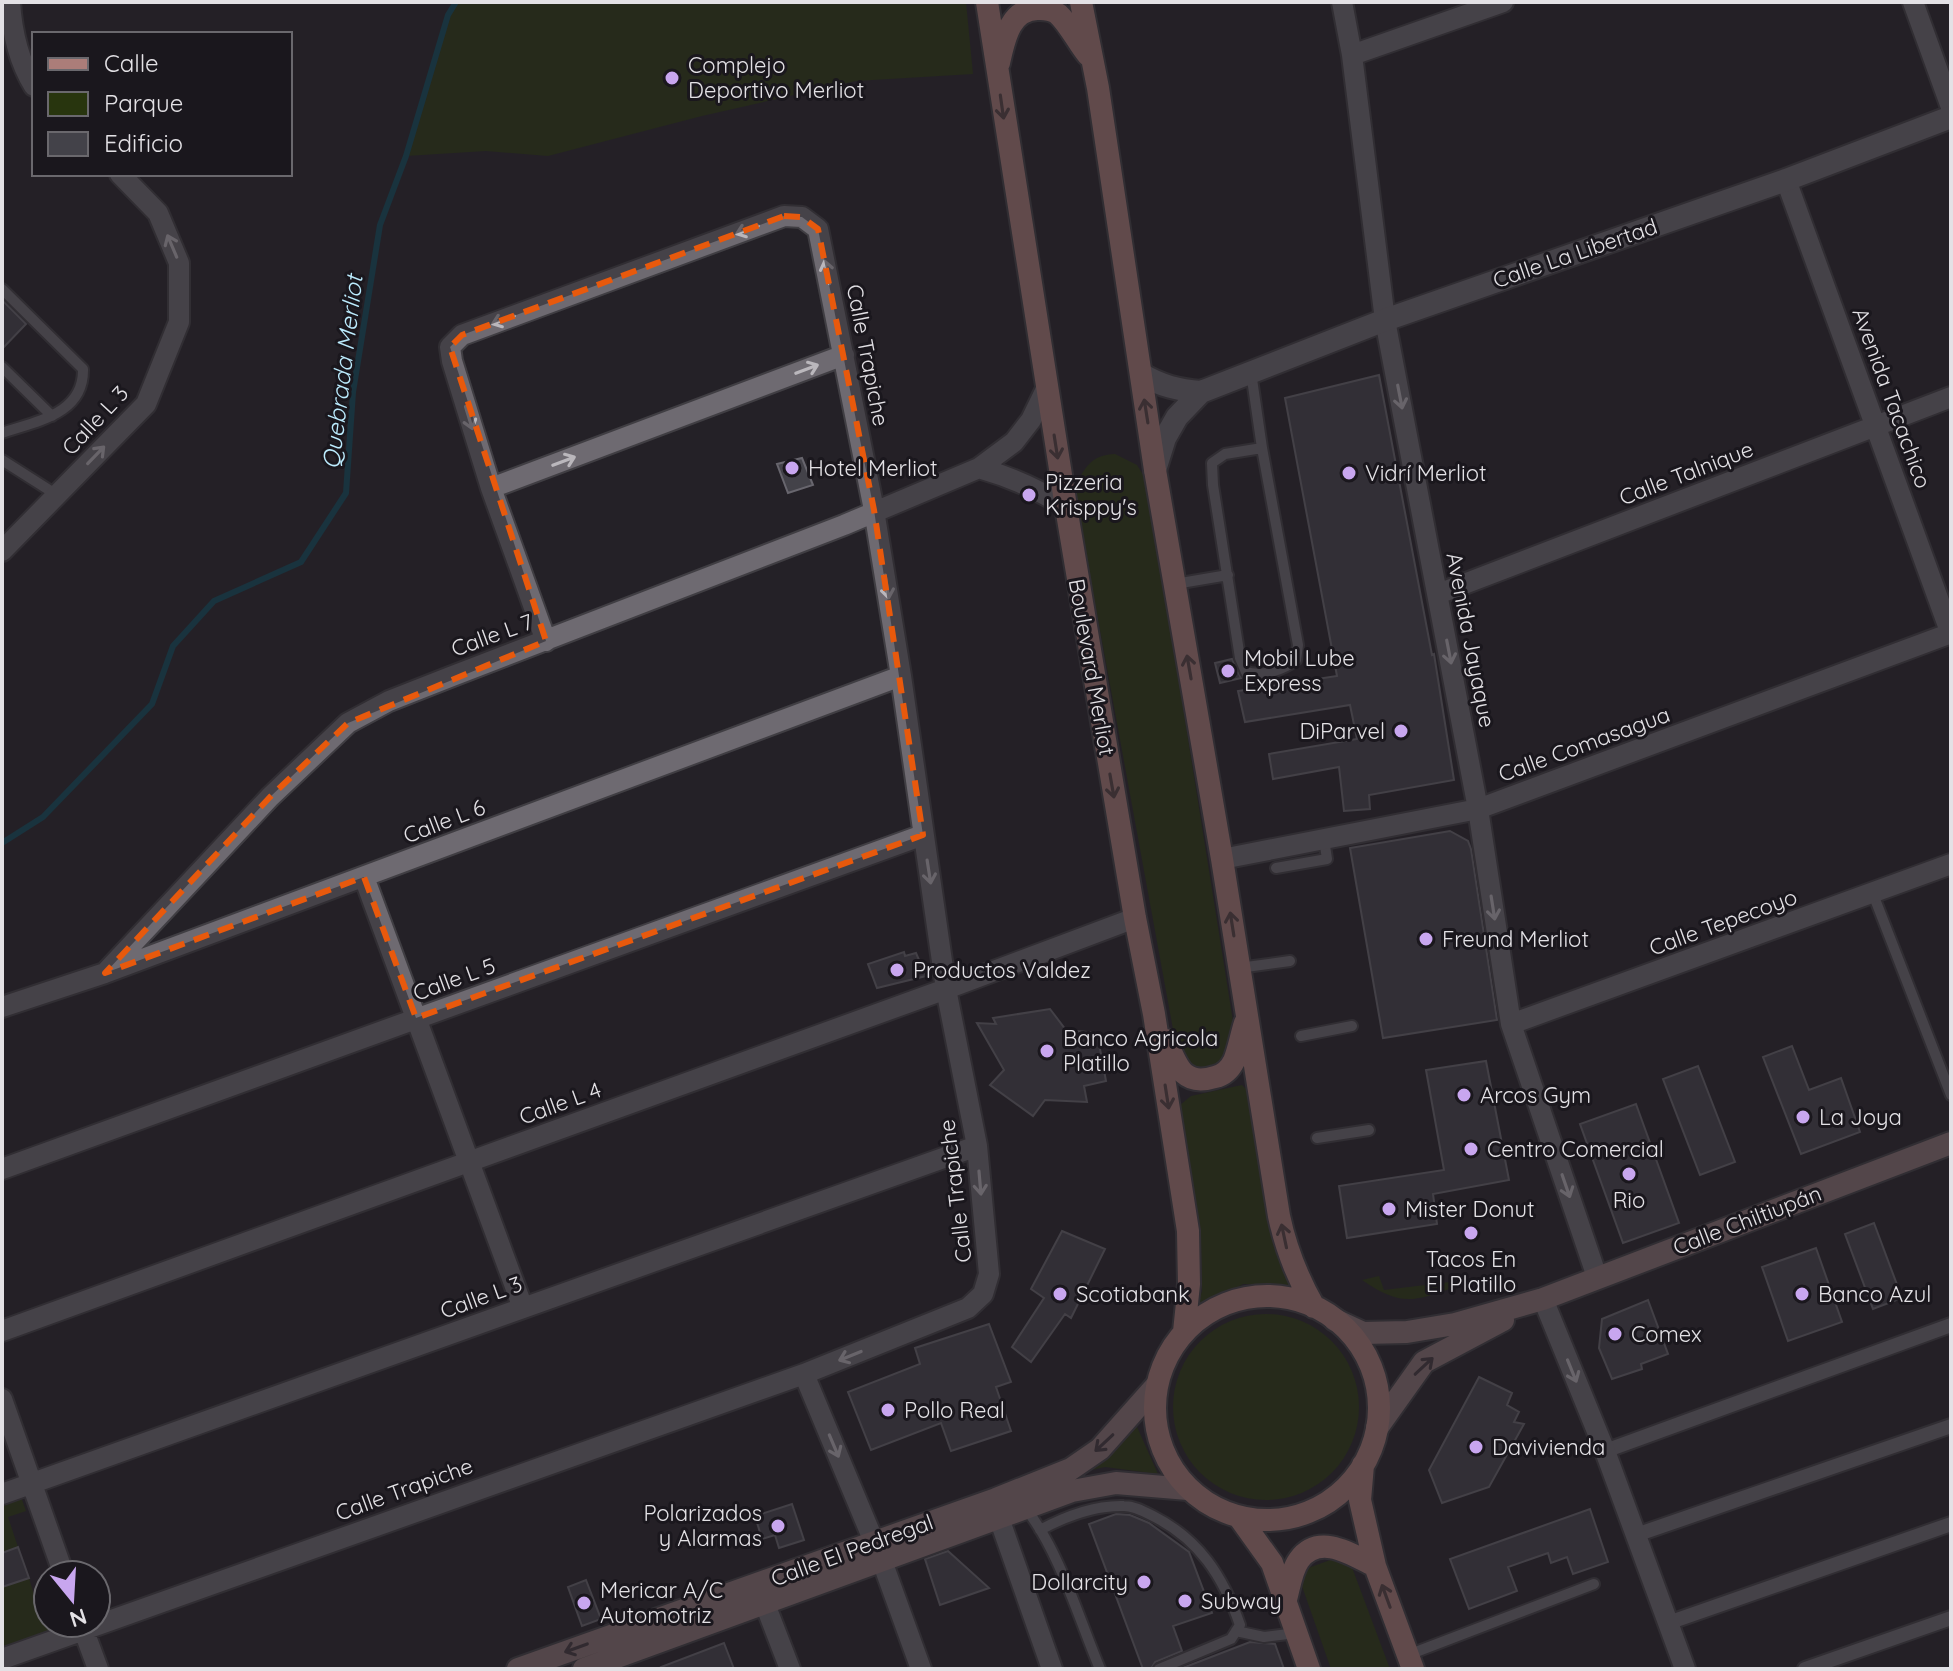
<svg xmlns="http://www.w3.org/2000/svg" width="1953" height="1671" font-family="Quicksand,sans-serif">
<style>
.green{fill:#28350e}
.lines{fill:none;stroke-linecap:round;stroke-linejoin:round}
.stream{stroke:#0d495b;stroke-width:6}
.building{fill:#434249;stroke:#68666e;stroke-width:2}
.service-casing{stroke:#403e43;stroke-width:14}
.pedestrian-casing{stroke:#403e43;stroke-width:18}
.minor-casing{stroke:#403e43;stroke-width:24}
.tertiary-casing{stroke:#403e43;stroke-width:26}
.secondary-casing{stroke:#403e43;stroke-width:26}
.primary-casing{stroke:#403e43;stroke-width:26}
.service{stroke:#6e6a71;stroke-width:10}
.pedestrian{stroke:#6e6a71;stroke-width:14}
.minor{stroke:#6e6a71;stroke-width:20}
.tertiary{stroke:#6e6a71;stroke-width:22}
.secondary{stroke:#8c7375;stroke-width:22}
.primary{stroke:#ab7d79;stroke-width:22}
.oneway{stroke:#544042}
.oneway2{stroke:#bab7bc}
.oneway3{stroke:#42373c}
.marked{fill:none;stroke:#e8590c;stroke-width:6;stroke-dasharray:16 10;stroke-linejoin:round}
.poi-dot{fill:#c8a6ef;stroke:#1a171d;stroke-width:3}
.labels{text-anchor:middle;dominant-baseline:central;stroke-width:6;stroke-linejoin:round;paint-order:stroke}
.poi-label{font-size:22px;fill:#e3e1e5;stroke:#1a171d;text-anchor:start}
.street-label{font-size:22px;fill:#e3e1e5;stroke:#1a171d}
.water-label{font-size:24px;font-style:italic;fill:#bcecfe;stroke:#1a171d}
</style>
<rect width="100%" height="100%" fill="#242127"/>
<path class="green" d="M456,2H966L973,74L856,81L702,116L548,156L486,151L406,156L448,15Z
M1115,454L1137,465L1147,481L1236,1040L1227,1068L1208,1076L1179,1062L1074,488C1085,468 1090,455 1115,454Z
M1242,1085L1248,1091L1266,1190L1290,1285L1243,1284L1195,1314L1202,1291L1201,1243L1180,1105L1191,1096Z
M1379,1276L1384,1290L1450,1282L1452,1288C1411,1303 1399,1305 1362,1280Z
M1173 1407a93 93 0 1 1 186 0a93 93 0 1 1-186 0Z
M1134,1420L1158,1474L1105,1467L1073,1474Z
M20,1494L26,1511L8,1517L18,1547L2,1553V1501Z
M1347,1554L1390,1669H1331L1297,1572Z
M29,1578L35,1598L48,1594V1623H68L69,1626L2,1651V1587Z"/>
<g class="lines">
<path class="stream" d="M2,843L43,817L152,704L173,646L214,601L301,562L346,493L353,392L380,225L406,156L448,15L456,2"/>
</g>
<path class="building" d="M2,300L26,324L2,349Z
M1379,375L1432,655L1434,654L1454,780L1369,795L1370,809L1344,811L1339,767L1273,779L1269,754L1357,739L1350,705L1245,722L1238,691L1337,676L1285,398Z
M802,458L813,485L788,493L777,464Z
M1232,659L1241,678L1220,683L1215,663Z
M1450,831L1468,841L1471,849L1497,1020L1383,1038L1350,848Z
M904,952L905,956L916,953L926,976L877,988L868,964Z
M1050,1009L1066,1030L1097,1033L1106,1081L1084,1086L1087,1102L1045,1100L1033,1116L990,1085L1004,1070L977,1023L996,1024L993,1018Z
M1792,1046L1809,1090L1841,1078L1860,1132L1801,1154L1763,1057Z
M1486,1061L1509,1180L1433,1194L1437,1224L1347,1238L1339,1186L1444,1170L1426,1070Z
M1698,1066L1735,1162L1700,1175L1663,1079Z
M1636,1104L1679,1223L1623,1243L1580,1124Z
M1874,1223L1902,1298L1873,1309L1845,1234Z
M1062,1231L1105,1249L1071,1318L1065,1314L1031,1362L1012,1347L1044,1298L1031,1289Z
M1816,1248L1842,1322L1788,1341L1762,1267Z
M1648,1300L1668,1354L1641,1364L1642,1369L1612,1379L1599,1348L1602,1319Z
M989,1324L1011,1382L996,1387L1011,1431L951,1451L941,1423L871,1450L848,1392L920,1364L915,1348Z
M1479,1377L1512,1393L1507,1405L1519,1412L1514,1422L1524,1424L1489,1487L1442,1503L1429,1470Z
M792,1504L804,1540L779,1548L775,1535L762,1539L755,1516Z
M1590,1509L1608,1562L1573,1574L1567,1557L1551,1563L1548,1553L1508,1567L1517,1591L1469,1609L1450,1559Z
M1116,1514L1130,1515L1149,1523L1189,1552L1212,1613L1173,1626L1182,1651L1155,1662L1151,1669H1143L1089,1524Z
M18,1547L29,1578L2,1587V1553Z
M948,1551L989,1588L940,1605L925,1559Z
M586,1580L601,1619L582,1626L568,1587Z
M1250,1642L1275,1644L1284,1669H1180Z
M724,1643L734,1669H662L661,1667Z"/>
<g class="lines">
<g class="service-casing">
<path id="service" d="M2,289L83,369C84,414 37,421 2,433
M2,367L52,416
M1251,372L1262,448L1298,645L1296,660C1283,670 1262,677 1246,672L1240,658L1213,485L1212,463L1225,454L1262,448
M2,460L57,495
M1175,584L1228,575
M1276,868L1327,859L1324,839
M1873,894L1951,1095
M1239,968L1290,961
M1301,1036L1352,1026
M1317,1138L1369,1130
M1026,1509C1059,1550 1079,1619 1100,1669
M1040,1530C1066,1516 1094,1505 1124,1506C1134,1506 1143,1511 1153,1516C1199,1539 1223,1576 1240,1625L1231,1639L1159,1669
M1236,1631L1264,1637L1296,1633
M1408,1655L1594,1584"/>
</g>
<g class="pedestrian-casing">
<path id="pedestrian" d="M1605,1451L1951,1325
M1636,1535L1951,1426
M1668,1623L1951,1524
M1805,1669L1951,1618"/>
</g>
<g class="minor-casing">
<path id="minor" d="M10,2C12,33 18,60 34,86
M1342,2L1352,55L1385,320L1478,809L1511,1024L1597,1277
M1913,2L1951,107
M1352,55L1503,2
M1786,180L1951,634
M979,468C1011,477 1038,489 1066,507
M491,488L844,355
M2,551L146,404L179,322V263L158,213L120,174
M1438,594L1951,397
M1222,859L1478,809L1951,633
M364,877L523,1308
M105,973L270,797L348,723L389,701L450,677L844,525L979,468L1014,442L1031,420L1047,387
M2,1007L105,973L901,676
M1511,1024L1951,864
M2,1169L923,835
M1543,1299L1605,1451L1685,1669
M2,1331L946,989L1135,918
M804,1374L882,1561L921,1669
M2,1399L64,1575
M2,1494L977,1146
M999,1518L1052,1669
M765,1604L790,1669
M81,1623L98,1669
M2,1659L804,1374L968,1308L983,1294L989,1274L977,1146L946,989L901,676L874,510L818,229L802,217L784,216L462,335L450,347L452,361L491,488L546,641"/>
</g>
<g class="tertiary-casing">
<path id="tertiary" d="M1141,374C1161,386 1178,390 1201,392
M1155,470L1165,438L1177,417L1201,392L1385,320L1786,180L1951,117"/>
</g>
<g class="secondary-casing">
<path id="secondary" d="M1335,1320L1363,1333L1407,1332L1455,1324L1543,1299L1951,1143
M1377,1428L1424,1362L1503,1320
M518,1669L996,1499L1071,1469L1100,1449L1156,1386
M584,1669L1072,1491L1116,1483L1188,1489"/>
</g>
<g class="primary-casing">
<path id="primary" d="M987,2L1066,507L1135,918L1154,1014L1188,1231L1189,1284L1184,1332
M1081,2L1098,88L1155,470L1222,859L1279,1216C1286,1249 1297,1277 1314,1307
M999,63C1004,40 1010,7 1040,9C1046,9 1053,10 1058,14C1069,24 1078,43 1088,55
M1166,1040C1177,1066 1183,1087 1215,1077C1224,1075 1230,1069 1234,1061C1239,1049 1241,1035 1245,1023
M1155 1408a112 112 0 1 1 224 0a112 112 0 1 1-224 0Z
M1363,1465L1360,1500L1375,1566L1413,1669
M1239,1517L1272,1563L1309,1669
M1285,1603C1289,1590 1291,1571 1299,1560C1319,1532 1353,1555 1375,1566"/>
</g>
<use href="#service" class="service"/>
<use href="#pedestrian" class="pedestrian"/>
<use href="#minor" class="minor"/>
<use href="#tertiary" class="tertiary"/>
<use href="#secondary" class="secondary"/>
<use href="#primary" class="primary"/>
</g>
<defs><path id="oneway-shaft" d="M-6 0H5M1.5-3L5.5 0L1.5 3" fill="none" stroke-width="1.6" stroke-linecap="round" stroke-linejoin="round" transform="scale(2)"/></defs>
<g class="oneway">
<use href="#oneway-shaft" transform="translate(1002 107) rotate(82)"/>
<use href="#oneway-shaft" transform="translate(1146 411) rotate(-99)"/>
<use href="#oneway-shaft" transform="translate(1056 447) rotate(81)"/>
<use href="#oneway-shaft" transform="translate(1189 667) rotate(-100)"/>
<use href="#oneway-shaft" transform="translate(1112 786) rotate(80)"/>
<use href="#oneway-shaft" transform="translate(1232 924) rotate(-99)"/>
<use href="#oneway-shaft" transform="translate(1167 1097) rotate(81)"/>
<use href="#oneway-shaft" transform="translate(1284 1236) rotate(-102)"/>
<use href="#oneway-shaft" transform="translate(1386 1596) rotate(-110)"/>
</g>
<g class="oneway2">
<use href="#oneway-shaft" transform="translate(747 230) rotate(160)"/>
<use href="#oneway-shaft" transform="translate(172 246) rotate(-113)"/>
<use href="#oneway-shaft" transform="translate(827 272) rotate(-102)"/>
<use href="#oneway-shaft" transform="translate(503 320) rotate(160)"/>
<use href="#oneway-shaft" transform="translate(807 369) rotate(-21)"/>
<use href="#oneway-shaft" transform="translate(1400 397) rotate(79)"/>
<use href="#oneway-shaft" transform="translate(469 418) rotate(73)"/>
<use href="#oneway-shaft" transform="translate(96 455) rotate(-46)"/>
<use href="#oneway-shaft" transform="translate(564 461) rotate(-21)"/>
<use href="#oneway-shaft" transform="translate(887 587) rotate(81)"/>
<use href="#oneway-shaft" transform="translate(1449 652) rotate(79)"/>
<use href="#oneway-shaft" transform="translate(929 872) rotate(81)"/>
<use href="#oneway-shaft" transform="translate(1493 908) rotate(81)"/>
<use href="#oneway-shaft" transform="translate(980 1183) rotate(85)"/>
<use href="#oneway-shaft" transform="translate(1566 1186) rotate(71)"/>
<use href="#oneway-shaft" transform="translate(850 1356) rotate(158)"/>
<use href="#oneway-shaft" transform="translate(1572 1371) rotate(68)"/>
<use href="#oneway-shaft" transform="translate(834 1446) rotate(67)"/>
</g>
<g class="oneway3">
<use href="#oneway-shaft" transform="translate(1424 1366) rotate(-43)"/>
<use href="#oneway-shaft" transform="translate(1104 1443) rotate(137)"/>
<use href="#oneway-shaft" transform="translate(576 1648) rotate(160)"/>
</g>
<path d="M0 0H1953V1671H0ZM784,216L802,217L818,229L874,510L923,835L416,1018L364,877L105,973L270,797L348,723L546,641L450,347L462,335Z" fill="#242127" fill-opacity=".55" fill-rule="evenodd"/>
<path class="marked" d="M784,216L802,217L818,229L874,510L923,835L416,1018L364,877L105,973L270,797L348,723L546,641L450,347L462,335Z"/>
<g class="poi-dot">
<circle cx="672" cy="78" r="8"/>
<circle cx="792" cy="468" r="8"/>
<circle cx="1349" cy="473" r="8"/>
<circle cx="1029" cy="495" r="8"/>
<circle cx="1228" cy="671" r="8"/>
<circle cx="1401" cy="731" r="8"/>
<circle cx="1426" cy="939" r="8"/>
<circle cx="897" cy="970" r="8"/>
<circle cx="1047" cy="1051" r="8"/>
<circle cx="1464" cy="1095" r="8"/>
<circle cx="1803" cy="1117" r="8"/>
<circle cx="1471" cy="1149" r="8"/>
<circle cx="1629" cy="1174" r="8"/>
<circle cx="1389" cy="1209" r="8"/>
<circle cx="1471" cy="1233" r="8"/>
<circle cx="1060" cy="1294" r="8"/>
<circle cx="1802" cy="1294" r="8"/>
<circle cx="1615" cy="1334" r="8"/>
<circle cx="888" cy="1410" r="8"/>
<circle cx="1476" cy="1447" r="8"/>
<circle cx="778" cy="1526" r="8"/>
<circle cx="1144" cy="1582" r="8"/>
<circle cx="1185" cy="1601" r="8"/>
<circle cx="584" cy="1603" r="8"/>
</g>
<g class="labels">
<g class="poi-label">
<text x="688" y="65">Complejo<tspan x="688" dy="25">Deportivo Merliot</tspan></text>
<text x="808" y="468">Hotel Merliot</text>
<text x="1365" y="473">Vidrí Merliot</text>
<text x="1045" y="482">Pizzeria<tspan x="1045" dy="25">Krisppy's</tspan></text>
<text x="1244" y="658">Mobil Lube<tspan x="1244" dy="25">Express</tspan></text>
<text x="1385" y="731" text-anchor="end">DiParvel</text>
<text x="1442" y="939">Freund Merliot</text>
<text x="913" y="970">Productos Valdez</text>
<text x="1063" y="1038">Banco Agricola<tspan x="1063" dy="25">Platillo</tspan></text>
<text x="1480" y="1095">Arcos Gym</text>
<text x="1819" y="1117">La Joya</text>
<text x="1487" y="1149">Centro Comercial</text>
<text x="1629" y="1200" text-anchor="middle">Rio</text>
<text x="1405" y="1209">Mister Donut</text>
<text x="1471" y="1259" text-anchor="middle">Tacos En<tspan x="1471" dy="25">El Platillo</tspan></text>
<text x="1076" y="1294">Scotiabank</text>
<text x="1818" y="1294">Banco Azul</text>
<text x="1631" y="1334">Comex</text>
<text x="904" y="1410">Pollo Real</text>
<text x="1492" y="1447">Davivienda</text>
<text x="762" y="1513" text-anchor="end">Polarizados<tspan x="762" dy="25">y Alarmas</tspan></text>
<text x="1128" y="1582" text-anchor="end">Dollarcity</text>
<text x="600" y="1590">Mericar A/C<tspan x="600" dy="25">Automotriz</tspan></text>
<text x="1201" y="1601">Subway</text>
</g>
<g class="street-label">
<text transform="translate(1575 253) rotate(-19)">Calle La Libertad</text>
<text transform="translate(868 355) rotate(79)">Calle Trapiche</text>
<text transform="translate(1892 398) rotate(70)">Avenida Tacachico</text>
<text transform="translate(95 420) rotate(-47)">Calle L 3</text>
<text transform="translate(1686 473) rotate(-21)">Calle Talnique</text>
<text transform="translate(492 635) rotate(-20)">Calle L 7</text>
<text transform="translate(1471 640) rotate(79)">Avenida Jayaque</text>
<text transform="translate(1092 667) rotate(80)">Boulevard Merliot</text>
<text transform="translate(1584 744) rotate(-20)">Calle Comasagua</text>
<text transform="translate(444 821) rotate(-21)">Calle L 6</text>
<text transform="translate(1723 922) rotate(-20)">Calle Tepecoyo</text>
<text transform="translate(454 979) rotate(-20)">Calle L 5</text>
<text transform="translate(560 1103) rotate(-20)">Calle L 4</text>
<text transform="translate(955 1191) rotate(-97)">Calle Trapiche</text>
<text transform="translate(1747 1220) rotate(-21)">Calle Chiltiupán</text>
<text transform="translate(481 1297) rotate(-20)">Calle L 3</text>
<text transform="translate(404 1489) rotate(-20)">Calle Trapiche</text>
<text transform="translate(852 1550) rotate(-20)">Calle El Pedregal</text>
</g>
<g class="water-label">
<text transform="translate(342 372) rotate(-83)">Quebrada Merliot</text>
</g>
</g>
<rect width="1953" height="1671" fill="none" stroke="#e3e1e5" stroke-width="8"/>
<rect x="32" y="32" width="260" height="144" fill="#1a171d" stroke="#6a686d" stroke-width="2"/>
<rect x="48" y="58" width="40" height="12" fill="#ab7d79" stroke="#6a686d" stroke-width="2"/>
<text x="104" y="72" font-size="24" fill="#e3e1e5">Calle</text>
<rect x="48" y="92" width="40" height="24" fill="#28350e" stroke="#6a686d" stroke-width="2"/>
<text x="104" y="112" font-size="24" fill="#e3e1e5">Parque</text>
<rect x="48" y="132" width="40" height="24" fill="#434249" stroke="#6a686d" stroke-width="2"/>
<text x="104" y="152" font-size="24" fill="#e3e1e5">Edificio</text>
<g transform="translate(72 1599) rotate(162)"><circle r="38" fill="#1a171d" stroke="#6a686d" stroke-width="2"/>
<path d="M0-6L14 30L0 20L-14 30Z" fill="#c8a6ef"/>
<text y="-12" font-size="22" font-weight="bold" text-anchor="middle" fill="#e3e1e5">N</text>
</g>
</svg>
